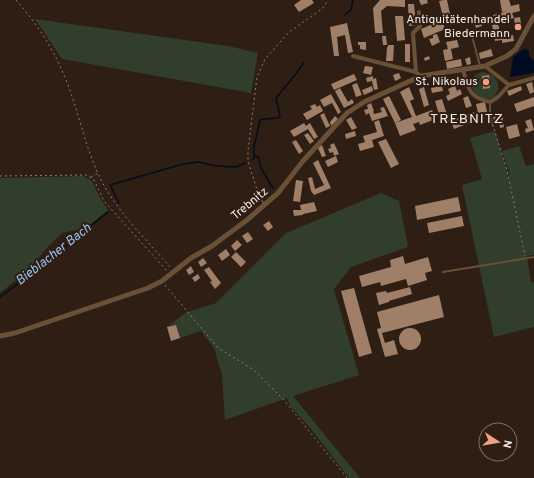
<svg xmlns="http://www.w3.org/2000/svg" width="534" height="478" font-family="Overpass,sans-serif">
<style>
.green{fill:#303e2b}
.water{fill:#000c20}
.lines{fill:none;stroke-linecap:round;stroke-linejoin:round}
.stream{stroke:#000c20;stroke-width:1.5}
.building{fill:#a07f69}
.path{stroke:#8c7e75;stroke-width:1;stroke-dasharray:2 3;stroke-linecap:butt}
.service{stroke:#695037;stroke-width:2}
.minor{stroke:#695037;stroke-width:4}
.tertiary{stroke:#695037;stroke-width:5}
.poi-dot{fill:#f39f85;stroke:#2e1e13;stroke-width:1.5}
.labels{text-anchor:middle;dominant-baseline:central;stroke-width:4;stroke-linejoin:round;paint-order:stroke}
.poi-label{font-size:12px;fill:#f6eae3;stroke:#2e1e13;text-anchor:end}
.street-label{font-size:12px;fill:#f6eae3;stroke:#2e1e13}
.water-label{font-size:13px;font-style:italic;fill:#99c8f6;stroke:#2e1e13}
.quarter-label{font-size:14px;letter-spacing:1px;fill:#f6eae3;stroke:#2e1e13}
</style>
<rect width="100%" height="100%" fill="#2e1e13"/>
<path class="green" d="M35,19L228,46L258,53L251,93L62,59Z
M482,72C485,73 489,73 492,75C502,81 500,99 487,99C483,99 478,95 475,94C469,83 469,76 482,72Z
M495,131L510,181L509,172L502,151L519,146L526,166L534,164V255L527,256L531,282H534V327L494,337L462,185L482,179L470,138Z
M83,176L92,181L99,196L108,210L86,228L62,233L49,246L26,272L0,293V178Z
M381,193L399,201L408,247L351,267L334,289L359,375L293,396L360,478H349L311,429L291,407L287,398L225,420L222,375L214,348L201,331L180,338L176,325L167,327L185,313L216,303L286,233Z"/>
<path class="water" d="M523,49L529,50V56L534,61V73L510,77L513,57Z"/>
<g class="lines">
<path class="stream" d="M345,15L351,10L353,0
M254,155L258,157L261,168L273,188
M252,160L254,158V147L260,120L265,119L278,118L280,116L276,98L295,75L304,62
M119,203L110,185L183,164L199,162L216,166L236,167L245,163
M0,297L35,271L108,212"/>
</g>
<path class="building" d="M301,0H312L314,3L299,12L294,5Z
M380,0H405V7L387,6L381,11L383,33H375L373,8Z
M419,0H427L428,3L421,5Z
M444,0H447L451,19L444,21L439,1Z
M500,0H509L511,6L519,4L520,11L512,13L514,18L495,23L493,15L508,11L502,12Z
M408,4H414L416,25L409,26Z
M395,16H403L405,40L397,41Z
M520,17L522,30L516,31L514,18Z
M442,20L445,29L424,38L421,29Z
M481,20L482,26L476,28L474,22Z
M347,23L353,52L348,53L345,35L337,37L339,56H334L330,27Z
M498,23L501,38L513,35L514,41L502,43V40L495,41L492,25Z
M437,34L440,42L432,46L429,39L433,38V35Z
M382,36H386L387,45H383Z
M457,40L459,47L451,49L453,59L445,61L443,50L448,49L446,42Z
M358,42H366V50L360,49V45H358Z
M405,44H410V62H405Z
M388,45H394L393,61H386L387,47H388Z
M491,49L493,56L480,59L479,53Z
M429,56L430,59L425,61L424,58Z
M470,57L471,64L467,65L465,59Z
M461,59L462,66L447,69L446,62Z
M365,66L373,67L371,75L363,73Z
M399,73L401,78L395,81L393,75Z
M354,74L357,80L334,90L331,84Z
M489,75L490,88L483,89L482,76Z
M373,76V79L376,78L378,89L374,90L372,81L367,82L366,78Z
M532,82L534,92L530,94L526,84Z
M357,83L362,95L356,97L352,85Z
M372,86L373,91L364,95L362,90Z
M442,86L443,91L432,93L431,88Z
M455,86L457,91L460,89L462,94L448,101L446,96L450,94L448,89Z
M521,86L522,90L509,96L507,91Z
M409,87L414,99L410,101L416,116L432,110L436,119L420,125L419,122L413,124L416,130L400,136L395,123L412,117L400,92Z
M424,87L429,105L424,107L419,89Z
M340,88L348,102L352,99L354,103L344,108L335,91Z
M331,94L341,112L338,114L332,103L324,107L320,100Z
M389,96L401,120L395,123L383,99Z
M468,96L472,106L466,108L463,98Z
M534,97V106L517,112L514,104Z
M442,99L449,121L442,124L435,101Z
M485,102L487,112L478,113L476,104Z
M371,103L374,111H373L374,114L382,112L380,108L384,107L388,116L372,121L369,113L366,115L364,110L368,109L367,105Z
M315,104L317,107L320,105L323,111L307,120L303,114L312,109L310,106Z
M474,112L477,120L454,129L451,121Z
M324,113L330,126L326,128L320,115Z
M502,113L504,127L500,128L499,121L494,122L493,115Z
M335,116L338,119L331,126L330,122Z
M351,117L357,128L352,130L346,120Z
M531,119L534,130L526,133L525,129L528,128L525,121Z
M379,120L384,136L372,140L374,147L360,151L358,144L365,142L363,136L377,132L374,122Z
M304,123L306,126L310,123L318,137L314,139L308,129L294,137L290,131Z
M517,124L520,136L509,139L506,127Z
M355,131L356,136L346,139L345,134Z
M308,133L314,141L310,144L304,135Z
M386,139L399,164L391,168L378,142Z
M296,140L303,151L299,154L292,142Z
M334,143L339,154L334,156L333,152L330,153L328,149L331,148L330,145Z
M322,145L326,156L322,157L318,148Z
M336,156L338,162L328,167L325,161Z
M318,160L331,188L314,195L311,191L308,178L312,177L315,189L324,185L313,163Z
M296,180L303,181L300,202L293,201Z
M458,197L461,211L417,220L415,206Z
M314,202L317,211L303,214V215L294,216L293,210H301L300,205Z
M462,216L464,226L429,233L427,223Z
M269,221L273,227L268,231L263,225Z
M248,232L253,239L247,243L242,236Z
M237,240L242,245L235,251L231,246Z
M226,249L230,255L222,261L218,255Z
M236,252L246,262L241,267L231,257Z
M403,256L405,264L428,257L432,271L425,273L427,280L408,286L406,279L381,286L380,282L362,287L359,276L391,267L390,260Z
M203,258L207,263L201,267L198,262Z
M191,266L194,272L189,275L186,270Z
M209,267L221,283L215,289L210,282L212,281L204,270Z
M198,274L200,278L195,282L192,278Z
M410,287L412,294L389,301V302L379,305L376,293L386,291L387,293Z
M354,288L372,353L359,357L341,291Z
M439,295L444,317L382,333L385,343L394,340L398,354L385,357L377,329L381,328L377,312Z
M176,325L180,338L171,341L167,327Z
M399 339a11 11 0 1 1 22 0a11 11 0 1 1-22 0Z"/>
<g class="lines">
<path class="path" d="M16,0C39,26 56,53 68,85C80,117 86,150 101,180C118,213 147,240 171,268
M494,129L507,170L525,256
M0,176L87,175L94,180L104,201L167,271
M91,177L98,173
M258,193L248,161V151L257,77L265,59L289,32L322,9L328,0
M165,285L218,348L254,370L283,399L347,478"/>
<path class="service" d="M472,36L480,66
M490,102V115L493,126
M259,196L264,204
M443,272L534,257"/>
<path class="minor" d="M353,56L416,72L421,76
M485,66L509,85L534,78
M463,70C469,89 468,97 490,102L498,97L509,85
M416,72L413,33L420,26L419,12"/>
<path class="tertiary" d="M0,336L15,333L148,288L162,281L191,258L212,246L247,220L278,193L303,161L347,113L364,102L421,76L485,66L507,56L516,49L534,16"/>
</g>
<g class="poi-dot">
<circle cx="518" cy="27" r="4"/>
<circle cx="486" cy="82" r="4"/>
</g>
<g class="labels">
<g class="poi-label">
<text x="510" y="20">Antiquitätenhandel<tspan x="510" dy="14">Biedermann</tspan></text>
<text x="478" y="82">St. Nikolaus</text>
</g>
<g class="street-label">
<text transform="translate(250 204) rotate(-40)">Trebnitz</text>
</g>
<g class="water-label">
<text transform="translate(54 255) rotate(-38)">Bieblacher Bach</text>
</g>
<g class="quarter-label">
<text x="467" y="119">TREBNITZ</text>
</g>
</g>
<g transform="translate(498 442) rotate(102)"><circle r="19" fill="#2e1e13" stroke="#7e7066"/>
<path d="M0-3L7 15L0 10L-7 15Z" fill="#f39f85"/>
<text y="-6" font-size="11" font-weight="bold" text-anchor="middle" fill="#f6eae3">N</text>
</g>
</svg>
